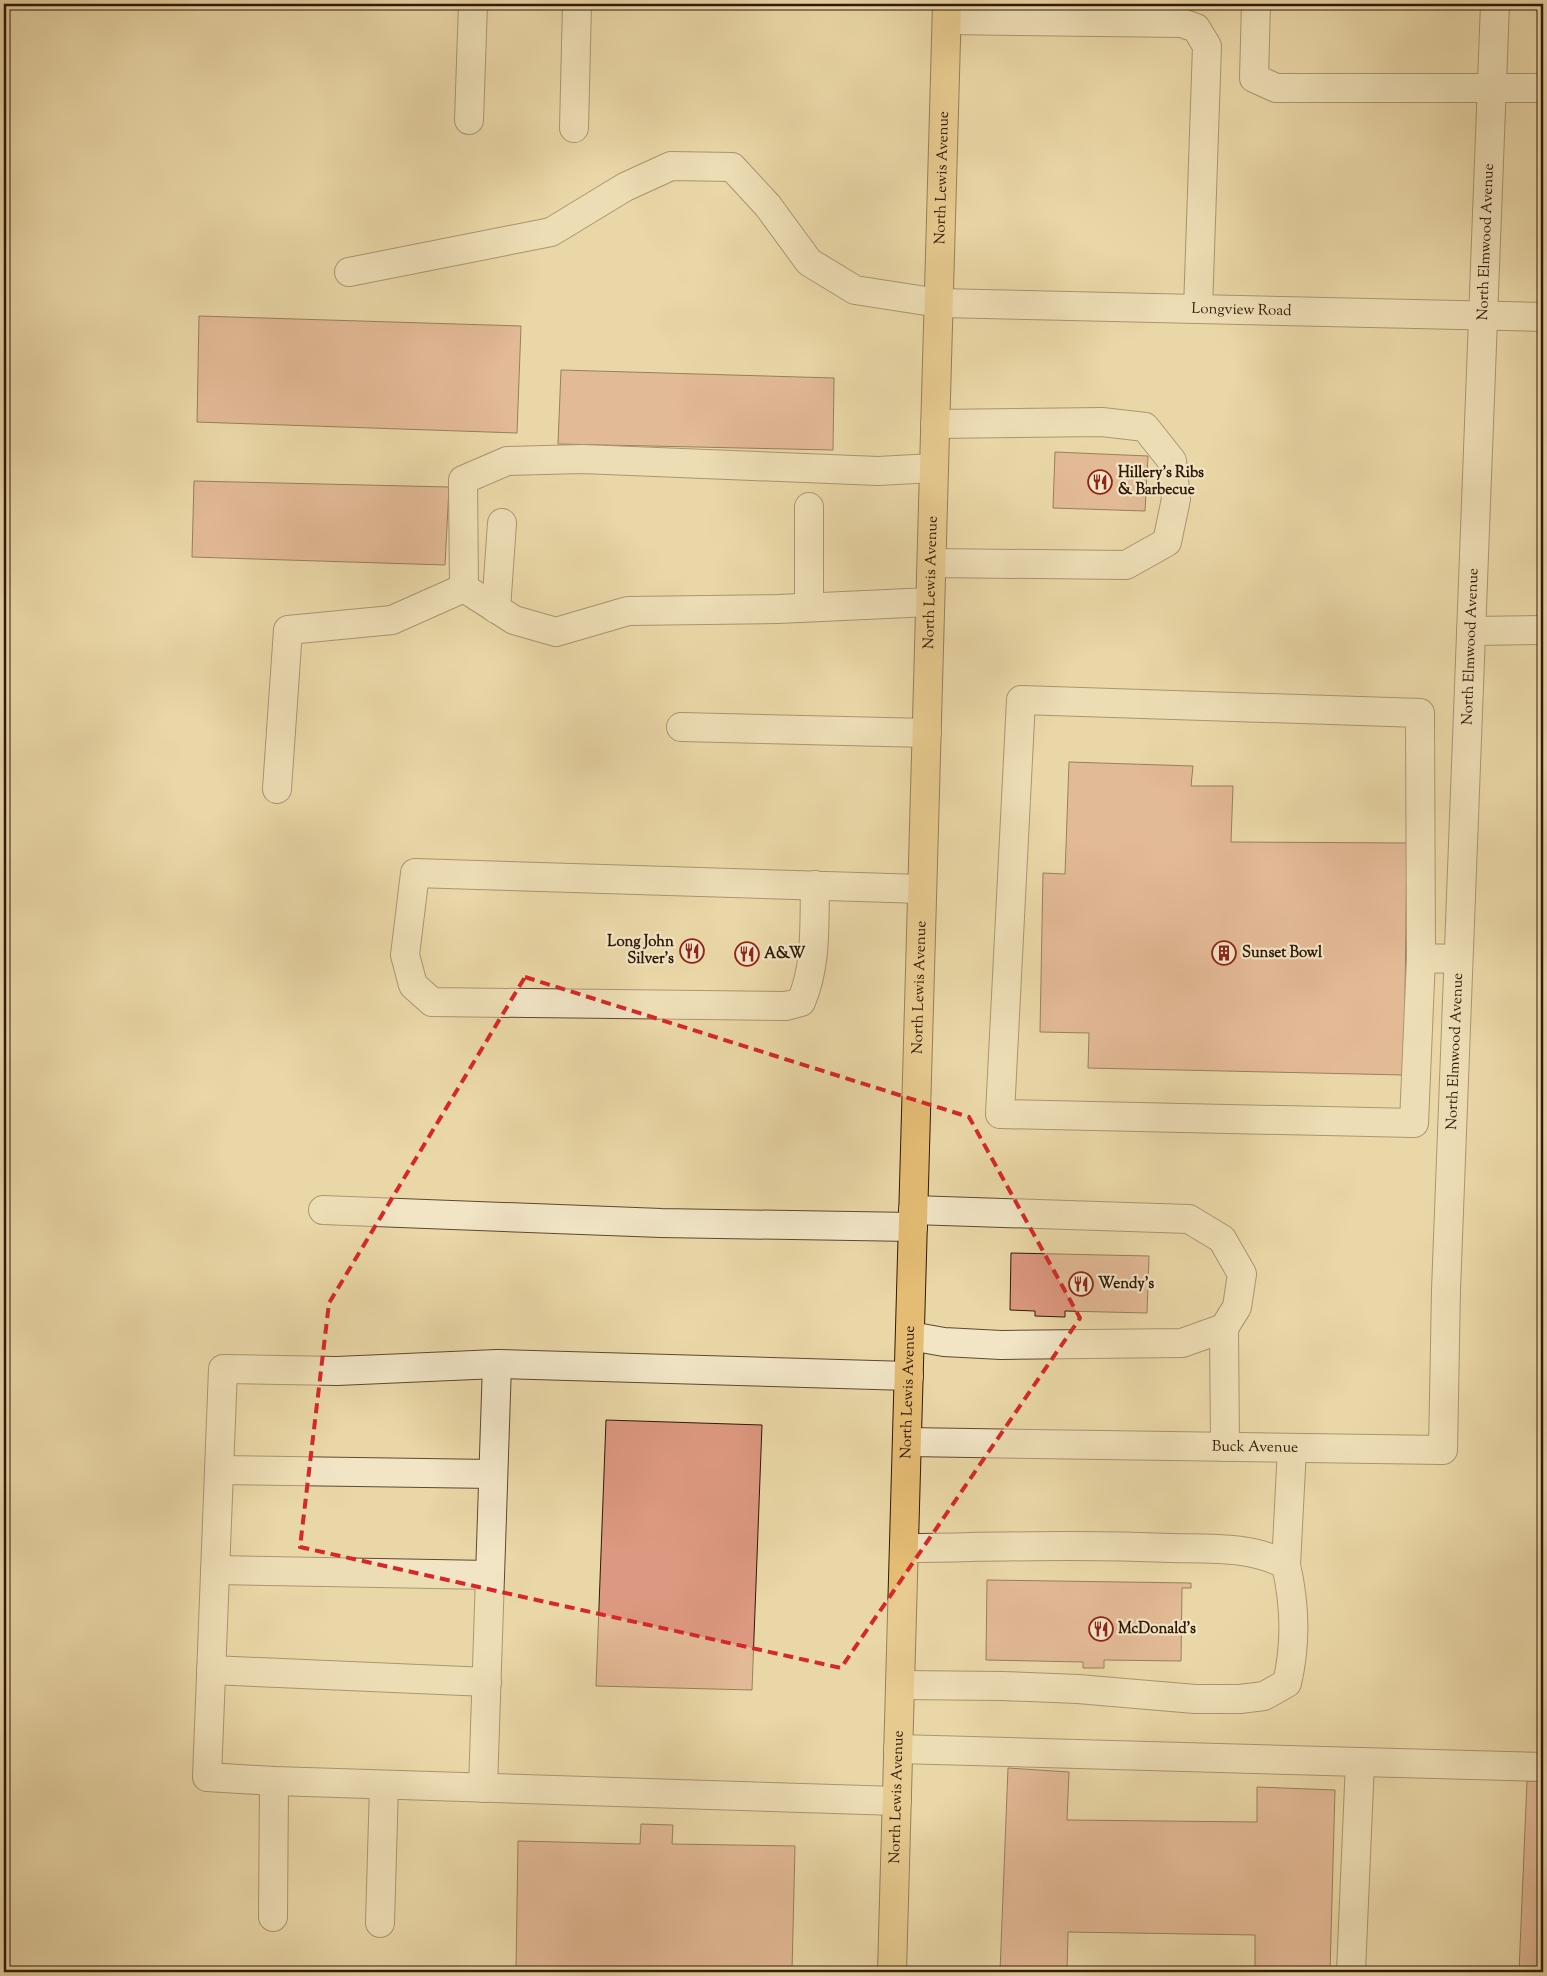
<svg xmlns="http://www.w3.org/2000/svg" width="1547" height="1976" font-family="'Sorts Mill Goudy',serif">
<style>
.building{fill:#dc9880;stroke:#311806}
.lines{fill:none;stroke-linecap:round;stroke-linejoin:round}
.minor-casing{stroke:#5f482e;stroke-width:30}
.major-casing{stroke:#311806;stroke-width:30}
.minor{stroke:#f1e5c6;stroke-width:28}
.major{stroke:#e5bc74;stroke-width:28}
.marked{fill:none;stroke:#d62828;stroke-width:4;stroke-dasharray:10 6;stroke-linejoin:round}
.labels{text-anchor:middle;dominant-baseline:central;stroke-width:4.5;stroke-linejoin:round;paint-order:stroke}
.street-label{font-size:15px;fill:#311806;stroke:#f1e5c6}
.poi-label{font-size:15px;font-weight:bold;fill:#311806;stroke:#f1e5c6;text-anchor:start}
</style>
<rect width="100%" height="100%" fill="#ead7a7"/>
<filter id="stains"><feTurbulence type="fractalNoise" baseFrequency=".004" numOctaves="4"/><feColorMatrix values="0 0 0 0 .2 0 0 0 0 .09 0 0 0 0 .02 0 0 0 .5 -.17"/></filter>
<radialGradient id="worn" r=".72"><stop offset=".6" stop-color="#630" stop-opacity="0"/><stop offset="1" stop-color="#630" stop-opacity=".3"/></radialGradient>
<path class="building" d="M1030,4H1125V9Z
M199,316L521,326L517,433L197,422Z
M561,370L834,378L833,450L558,444Z
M1055,452L1148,456L1145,511L1053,508Z
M194,481L449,487L445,565L192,557Z
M1069,762L1193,766L1191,786H1233L1231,842L1407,843L1404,1075L1088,1068L1089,1033L1040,1032L1043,873L1065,874Z
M1011,1253L1149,1256L1147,1313L1065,1311V1317L1035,1316V1311L1010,1310Z
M606,1420L762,1425L752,1690L596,1686Z
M987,1580L1191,1583V1588H1182L1181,1661L1104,1660V1668H1083V1662L986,1660Z
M1008,1768L1069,1772L1067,1820L1257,1822V1787L1335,1790L1330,1972H1255V1935L1068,1932L1067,1972H1000Z
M1527,1781L1543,1782V1972H1519Z
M641,1824L673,1825L672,1844L795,1846L792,1972L516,1970L518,1841L640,1844Z"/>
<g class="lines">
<g class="minor-casing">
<g id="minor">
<path d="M1256,4L1254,78L1276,88H1543"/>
<path d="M947,20L1182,23L1196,28L1207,46L1198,309"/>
<path d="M469,120L473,4"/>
<path d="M574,128L577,4"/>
<path id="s1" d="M349,272L551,232L625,187L671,166L732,167L768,206L809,262L855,290L939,303L1543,317"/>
<path d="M809,507V607"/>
<path d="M932,563L1126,565L1167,542L1176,499L1172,461L1145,427L1102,422L935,424"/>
<path d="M930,602L778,609L628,611L556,632L514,620L464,588L463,480L507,461L582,459L878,471L934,468"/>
<path d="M496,609L502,523"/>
<path d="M1471,631L1543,630"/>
<path d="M681,727L927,733"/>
<path d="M277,789L288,630L392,620L464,588"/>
<path d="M815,885C814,924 817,965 801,1002L786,1006L432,1002L413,985L405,955L415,873L922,889"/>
<path d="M1421,958L1420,713L1021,700L1000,1114L1414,1123L1421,958L1458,959"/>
<path d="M323,1210L661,1223L913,1227"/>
<path d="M1224,1328L1225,1447"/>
<path d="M910,1336L944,1342L1001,1345L1182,1343L1224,1328L1237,1307L1242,1274L1222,1239L1189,1219L913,1210"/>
<path id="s2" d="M907,1442L1443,1450L1446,1290L1495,4"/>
<path d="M219,1470L493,1474"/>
<path d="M1286,1565L1292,1448"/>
<path d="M215,1570L490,1575"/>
<path d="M211,1670L487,1682"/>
<path d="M900,1685L1002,1686L1078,1689L1195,1699H1240L1264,1696L1287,1683C1296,1645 1295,1604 1286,1565C1251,1546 1209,1549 1171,1548C1082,1544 993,1547 904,1548"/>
<path d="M898,1749L1543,1767"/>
<path d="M483,1788L497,1364"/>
<path d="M897,1801L274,1781L207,1777L223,1369L337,1371L497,1364L909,1376"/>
<path d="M273,1917L274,1781"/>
<path d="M380,1923L384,1785"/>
<path d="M1351,1972L1360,1762"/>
</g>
</g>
<g class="major-casing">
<g id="major">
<path id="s3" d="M892,1972L947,4"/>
</g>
</g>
<use href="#minor" class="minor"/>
<use href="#major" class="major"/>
</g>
<path d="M0 0H1547V1976H0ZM525,977L969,1117L1080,1318L841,1668L300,1547L329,1303Z" fill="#ead7a7" fill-opacity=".55" fill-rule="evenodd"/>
<path class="marked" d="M525,977L969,1117L1080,1318L841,1668L300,1547L329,1303Z"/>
<defs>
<g id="restaurant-ring" transform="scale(1.25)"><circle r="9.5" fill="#f1e5c6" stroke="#8f2418" stroke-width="1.5"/><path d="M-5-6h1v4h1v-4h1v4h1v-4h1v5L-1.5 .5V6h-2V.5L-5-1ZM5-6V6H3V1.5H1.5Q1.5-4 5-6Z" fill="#8f2418"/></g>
<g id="building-ring" transform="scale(1.25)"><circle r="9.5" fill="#f1e5c6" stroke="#8f2418" stroke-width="1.5"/><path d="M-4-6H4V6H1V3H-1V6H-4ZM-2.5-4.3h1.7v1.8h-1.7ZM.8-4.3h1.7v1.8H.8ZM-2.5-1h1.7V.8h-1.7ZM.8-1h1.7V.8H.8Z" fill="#8f2418"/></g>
</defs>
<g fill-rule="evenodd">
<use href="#restaurant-ring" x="1100" y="482"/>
<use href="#restaurant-ring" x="692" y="951"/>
<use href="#building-ring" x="1224" y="953"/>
<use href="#restaurant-ring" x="747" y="954"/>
<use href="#restaurant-ring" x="1081" y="1284"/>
<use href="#restaurant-ring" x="1101" y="1629"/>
</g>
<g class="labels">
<g class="street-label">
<text stroke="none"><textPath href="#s3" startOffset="1795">North Lewis Avenue</textPath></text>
<text stroke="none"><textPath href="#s2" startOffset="1745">North Elmwood Avenue</textPath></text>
<text stroke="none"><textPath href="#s1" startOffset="968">Longview Road</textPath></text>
<text stroke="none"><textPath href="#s3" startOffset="1390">North Lewis Avenue</textPath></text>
<text stroke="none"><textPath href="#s2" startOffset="1340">North Elmwood Avenue</textPath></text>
<text stroke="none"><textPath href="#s3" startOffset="985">North Lewis Avenue</textPath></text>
<text stroke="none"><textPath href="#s2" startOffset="935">North Elmwood Avenue</textPath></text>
<text stroke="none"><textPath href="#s3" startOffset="580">North Lewis Avenue</textPath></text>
<text stroke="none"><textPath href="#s2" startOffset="348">Buck Avenue</textPath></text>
<text stroke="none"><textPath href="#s3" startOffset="175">North Lewis Avenue</textPath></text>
</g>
<g class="poi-label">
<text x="1118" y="473">Hillery's Ribs<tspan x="1118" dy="17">&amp; Barbecue</tspan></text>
<text x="674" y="942" text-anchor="end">Long John<tspan x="674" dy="17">Silver's</tspan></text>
<text x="1242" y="953">Sunset Bowl</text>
<text x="764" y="954">A&amp;W</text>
<text x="1098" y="1284">Wendy's</text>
<text x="1118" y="1629">McDonald's</text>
</g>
</g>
<rect width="1547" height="1976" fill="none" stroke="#ead7a7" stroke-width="20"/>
<rect x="5" y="5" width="1537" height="1966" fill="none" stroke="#311806" stroke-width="2.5"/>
<rect x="10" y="10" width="1527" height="1956" fill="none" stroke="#311806"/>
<rect width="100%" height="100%" filter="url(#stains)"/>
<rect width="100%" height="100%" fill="url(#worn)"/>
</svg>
